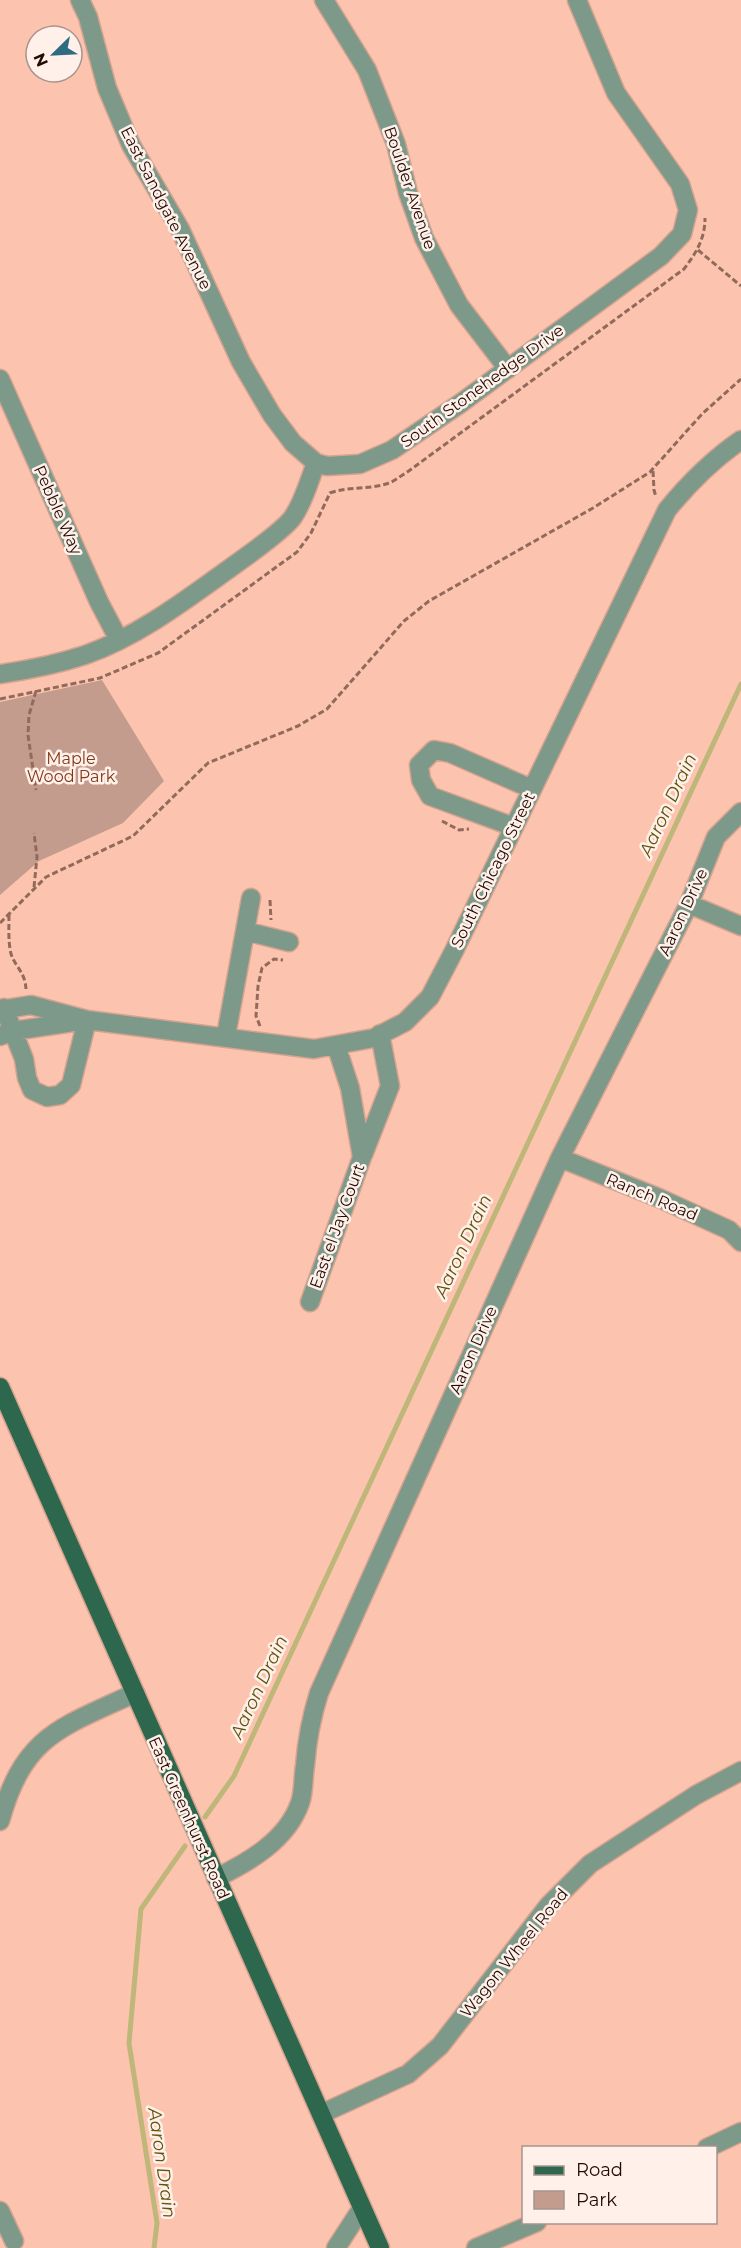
<svg xmlns="http://www.w3.org/2000/svg" width="741" height="2248" font-family="Montserrat,sans-serif">
<style>
.green{fill:#c49c8d}
.lines{fill:none;stroke-linecap:round;stroke-linejoin:round}
.stream{stroke:#beb779;stroke-width:5}
.minor-casing{stroke:#d5a38f;stroke-width:21}
.major-casing{stroke:#d5a38f;stroke-width:21}
.path{stroke:#926a5b;stroke-width:3;stroke-dasharray:6 3;stroke-linecap:butt}
.minor{stroke:#7c998a;stroke-width:18}
.major{stroke:#2d684e;stroke-width:18}
.labels{text-anchor:middle;dominant-baseline:central;stroke-width:5;stroke-linejoin:round;paint-order:stroke}
.street-label{font-size:16px;fill:#220b03;stroke:#fff0ea}
.park-label{font-size:16px;fill:#823816;stroke:#fff0ea}
.water-label{font-size:18px;font-style:italic;fill:#5f560b;stroke:#fff0ea}
</style>
<rect width="100%" height="100%" fill="#fcc4ae"/>
<path class="green" d="M102,680L164,781L123,823L39,861L0,895V702Z"/>
<g class="lines">
<path class="stream" d="M205,1817L234,1776L741,684
M154,2248L157,2223L129,2043L141,1909L185,1846"/>
<g class="minor-casing">
<path id="minor" d="M80,0L88,17L107,88L131,145L180,229L241,362L272,415L293,443L316,463
M324,0L367,70L396,144L408,193L424,238L459,305L508,369
M0,379L99,602L119,640
M0,674C28,670 58,664 85,655C139,636 187,599 233,566C247,556 284,530 293,517C304,501 309,481 316,463L327,466L360,464L392,450L461,403L661,256L682,234L688,210L680,184L616,93L577,0
M514,827L430,796L421,780L419,765L434,750L450,753L532,789
M689,904L741,926
M245,931L289,942
M4,1008L24,1059L27,1078L32,1090L47,1097L60,1095L71,1085L87,1020
M0,1010L31,1005L87,1020L314,1049L374,1038L405,1022L430,997L454,951L667,510C689,483 712,460 741,440
M0,1036L13,1031L80,1021
M226,1036L251,898
M363,1155L390,1086L380,1034
M560,1158L659,1198L729,1230L741,1242
M310,1302L362,1157L350,1088L336,1045
M0,1821C24,1735 60,1728 135,1693
M216,1878C249,1862 287,1840 300,1803C304,1792 303,1777 305,1766C307,1740 311,1718 319,1693L560,1158L689,904L716,837L741,812
M321,2114L408,2074L440,2046L549,1905L590,1864L696,1795L741,1771
M707,2148L741,2132
M0,2211L14,2241
M336,2248L362,2208
M476,2248L537,2222"/>
</g>
<g class="major-casing">
<path id="major" d="M0,1387L380,2248"/>
</g>
<path class="path" d="M698,250L741,286
M653,471L654,490L656,497
M36,691L29,715L28,735L36,790
M0,699L100,678L158,653L297,552L311,533L330,493C349,486 370,490 389,483C395,481 400,476 406,473L684,269C696,253 705,239 705,218
M442,821L459,830L469,829
M34,887L37,857L34,833
M270,900L271,920
M9,915C9,928 8,941 11,954C16,968 25,972 26,989
M0,923L46,877L133,836L208,763L298,726L327,709L404,621L429,601L593,508L650,472L702,414L741,379
M260,1026L256,1016L258,986L262,968L274,959L283,960"/>
<use href="#minor" class="minor"/>
<use href="#major" class="major"/>
</g>
<g class="labels">
<g class="street-label">
<text transform="translate(410 188) rotate(71)">Boulder Avenue</text>
<text transform="translate(166 208) rotate(63)">East Sandgate Avenue</text>
<text transform="translate(482 386) rotate(-36)">South Stonehedge Drive</text>
<text transform="translate(58 510) rotate(66)">Pebble Way</text>
<text transform="translate(493 870) rotate(-64)">South Chicago Street</text>
<text transform="translate(683 912) rotate(-65)">Aaron Drive</text>
<text transform="translate(652 1197) rotate(23)">Ranch Road</text>
<text transform="translate(337 1226) rotate(-70)">East el Jay Court</text>
<text transform="translate(473 1350) rotate(-66)">Aaron Drive</text>
<text transform="translate(189 1818) rotate(66)">East Greenhurst Road</text>
<text transform="translate(514 1953) rotate(-51)">Wagon Wheel Road</text>
</g>
<g class="park-label">
<text x="71" y="758">Maple<tspan x="71" dy="18">Wood Park</tspan></text>
</g>
<g class="water-label">
<text transform="translate(668 805) rotate(-65)">Aaron Drain</text>
<text transform="translate(463 1246) rotate(-65)">Aaron Drain</text>
<text transform="translate(259 1687) rotate(-65)">Aaron Drain</text>
<text transform="translate(162 2163) rotate(82)">Aaron Drain</text>
</g>
</g>
<rect x="522" y="2146" width="195" height="78" fill="#fff0ea" stroke="#a7948e" stroke-width="1.5"/>
<rect x="534" y="2166" width="30" height="9" fill="#2d684e" stroke="#a7948e" stroke-width="1.5"/>
<text x="576" y="2176" font-size="18" fill="#220b03">Road</text>
<rect x="534" y="2191" width="30" height="18" fill="#c49c8d" stroke="#a7948e" stroke-width="1.5"/>
<text x="576" y="2206" font-size="18" fill="#220b03">Park</text>
<g transform="translate(54 54) rotate(246)"><circle r="28" fill="#fff0ea" stroke="#a7948e" stroke-width="1.5"/>
<path d="M0-4.5L10 22L0 15L-10 22Z" fill="#2d6c81"/>
<text y="-9" font-size="16" font-weight="bold" text-anchor="middle" fill="#220b03">N</text>
</g>
</svg>
